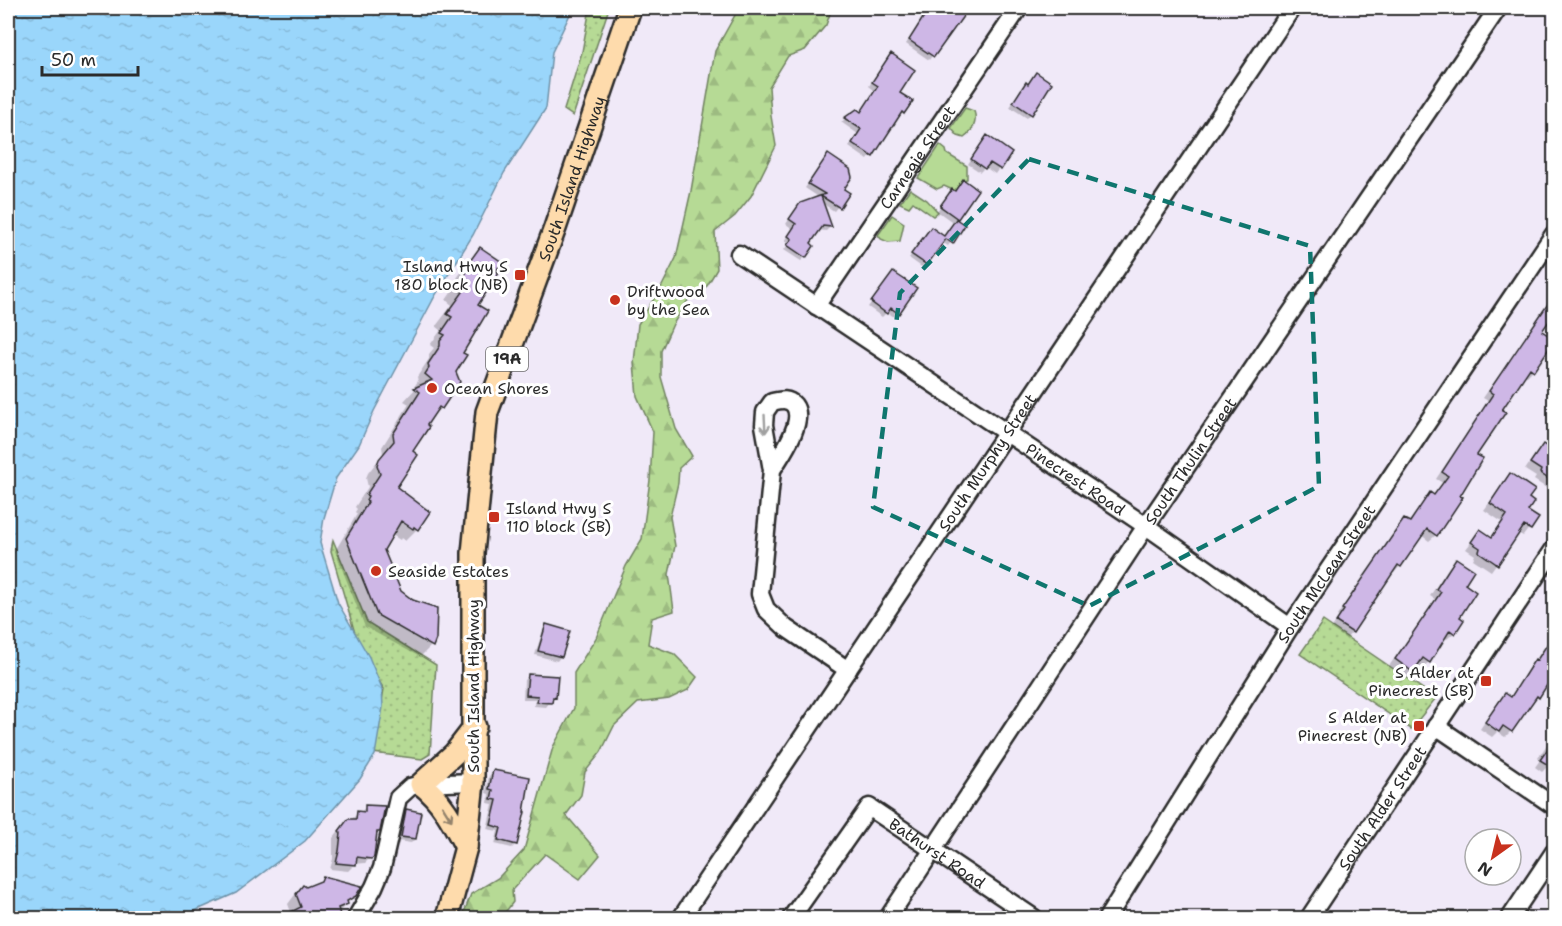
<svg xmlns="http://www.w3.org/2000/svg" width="1562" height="926" font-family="'Shantell Sans',sans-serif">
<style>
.green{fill:#b6da95;stroke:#708260;stroke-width:1.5}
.forest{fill:url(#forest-firs);stroke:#708260;stroke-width:1.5}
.park{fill:url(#park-dots);stroke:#708260;stroke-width:1.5}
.water{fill:url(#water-ripples);stroke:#6e92a8;stroke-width:1.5}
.shadow{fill:#0003}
.building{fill:#ceb7e6;stroke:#2b2b2b;stroke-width:1.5}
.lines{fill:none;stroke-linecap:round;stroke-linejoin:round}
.minor-casing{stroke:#2b2b2b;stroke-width:21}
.major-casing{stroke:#2b2b2b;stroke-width:26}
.minor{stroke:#fff;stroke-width:16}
.major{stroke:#fedbac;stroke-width:21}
.oneway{stroke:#a0a0a0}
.oneway2{stroke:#94836c}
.marked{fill:none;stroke:#0f766e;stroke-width:4.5;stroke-dasharray:12 8;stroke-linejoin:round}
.poi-dot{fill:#c8321e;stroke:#fff;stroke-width:2}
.labels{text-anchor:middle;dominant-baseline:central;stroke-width:6;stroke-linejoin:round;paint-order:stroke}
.shield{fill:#fff;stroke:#6b6b6b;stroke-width:1.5}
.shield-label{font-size:15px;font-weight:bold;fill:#2b2b2b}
.street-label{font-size:16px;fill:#2b2b2b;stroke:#fff}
.poi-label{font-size:16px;fill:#2b2b2b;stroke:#fff;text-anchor:start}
</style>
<defs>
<pattern id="forest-firs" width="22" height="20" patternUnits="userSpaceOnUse" patternTransform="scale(1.5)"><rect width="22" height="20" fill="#b6da95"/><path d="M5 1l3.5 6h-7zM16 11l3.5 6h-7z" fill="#9dbb81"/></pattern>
<pattern id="park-dots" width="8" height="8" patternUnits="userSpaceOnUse" patternTransform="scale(1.5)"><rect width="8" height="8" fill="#b6da95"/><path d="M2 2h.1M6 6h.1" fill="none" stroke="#9dbb81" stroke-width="1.8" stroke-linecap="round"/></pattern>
<pattern id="water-ripples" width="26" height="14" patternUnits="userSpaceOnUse" patternTransform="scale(1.5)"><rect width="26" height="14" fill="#9ad6fb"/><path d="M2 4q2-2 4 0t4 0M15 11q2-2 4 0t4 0" fill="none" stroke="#85b8d7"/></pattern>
</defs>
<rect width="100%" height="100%" fill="#f0e9f8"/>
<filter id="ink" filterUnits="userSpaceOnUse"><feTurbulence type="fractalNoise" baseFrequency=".0167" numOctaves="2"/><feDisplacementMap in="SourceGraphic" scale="12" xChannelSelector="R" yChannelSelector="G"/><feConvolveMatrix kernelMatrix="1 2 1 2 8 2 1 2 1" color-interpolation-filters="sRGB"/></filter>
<g filter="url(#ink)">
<path class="green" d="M965,108L974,111C978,122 972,132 964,138L958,136L951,128Z
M940,145L946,150L947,154L967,166V179L963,180L955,191L944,186L937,189L918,178Z
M910,189L927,200L938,212L933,216L913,202L909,207L900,203Z
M892,215L904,223L900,241L888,242L881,239L878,235Z"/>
<path class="forest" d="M739,8H832L826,25L805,50L788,56L769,87L771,116L776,146L751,196L735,216L715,232L717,269L707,286L690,297L673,324L661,351V377L676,429L692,456L679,468L678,483L670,517L675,546L669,574L674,611L652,618L648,644L674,654L697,677L688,690L669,699L638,703L614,726L601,752L585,772L581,795L566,815L600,855L580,879L545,854L512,890L513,902L501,918H462L471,894L498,878L524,850L553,747L574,708V673L596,638L626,566L642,539L650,480L653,432L637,396L634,363L638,324L662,286L676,258L691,191L715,51Z"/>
<path class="park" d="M590,8H609L573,116L564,110L582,52Z
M333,540L367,622L436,665L430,754L422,759L373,753L384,689L361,654L331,551Z
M1323,621L1436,698L1411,729L1300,654Z"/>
<path class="water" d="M8,8H573L552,52L546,108L504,173L473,235L435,296L374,411L359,445L336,478L324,518L320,543L338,603L369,657L382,688L383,707L375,755L360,779L305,841L236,893L179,918H8Z"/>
<path class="shadow" d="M938,8H967L929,60L906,44L924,16L928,12H935Z
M887,59L903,113L898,116L868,160L849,147L858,134L841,122L857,111L861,113L875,91L869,86Z
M1022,88L1031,114L1027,118L1010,107Z
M983,141L1010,153L995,174L985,167L980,172L968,164Z
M828,156L842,190L848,194L834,211L822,203L830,227L826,231L818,230L809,244L805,257L801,261L784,250L789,243L785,241L793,229L786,224L796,209L820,198L805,188Z
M952,191L957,218L955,220L963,226L948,246L942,242L923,268L909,258L927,232L943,238L954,223L937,211Z
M481,249L476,305L461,353L441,408L429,419L411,451L395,487L417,529L405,541L401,538L400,540L391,534L382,550L400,592L431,646L420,657L365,627L335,551L357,514L355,512L357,509L355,507L368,487L366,478L368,473L383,454L382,447L409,404L404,401L416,388L414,387L418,381L417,377L429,359V354L434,348L430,345L441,330L436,326L452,305L446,300L460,280L457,278L469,261Z
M890,278L897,313L894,317L887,312L882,317L868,307Z
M1554,296V324L1548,320L1540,331L1533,370L1527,376L1524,375L1500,410L1475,455L1436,535L1429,541L1421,535L1400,566L1394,573L1392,571L1352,632L1346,639L1331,629L1339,617L1337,616L1398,527L1404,521L1408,523L1424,501L1430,494L1433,496L1443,483L1436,479L1488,401L1483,398Z
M1551,441L1554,443V482L1548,489L1534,480L1536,477L1525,470L1537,452Z
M1510,475L1527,499L1526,512L1536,519L1523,536L1518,533L1491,571L1473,559L1475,555L1466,549L1480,531L1491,538L1502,522L1484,510Z
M1456,560L1463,585L1454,633L1447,639L1443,637L1429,662L1422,668L1417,665L1406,677L1389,666L1436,600L1430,596L1449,567Z
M547,625L561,656L557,661L535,655L543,630Z
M1554,633V671L1538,697L1531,702L1511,731L1505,737L1497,732L1492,737L1480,729L1499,701L1505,695L1510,698Z
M528,676L554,697L546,707L534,706L535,699H523L524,680Z
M1554,734V771L1548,766L1542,772L1535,767L1540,760L1538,758Z
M493,772L516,844L512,848L495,844L498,831L487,829L493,804L488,803L489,794L486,793L489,776Z
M366,807L378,831L375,834L372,856L365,863L355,864L348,871L330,869L333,859V838L342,827Z
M407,811L415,839L411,843L398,841L403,815Z
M323,878L355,895L338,913L336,918H288L292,915L288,904L294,896L303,887L306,889L316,884Z"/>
<path class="building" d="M937,8H969L934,57L909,40L928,10H935Z
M891,53L915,70L900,93L913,101L904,114L902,112L873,157L852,143L861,129L844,118L857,109L861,112L878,86L872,82Z
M1036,72L1052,83L1032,115L1013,102L1026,82L1028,84Z
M987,135L1012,153L1001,170L990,163L985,169L971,159Z
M828,154L850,169L852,177L844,189L850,193L840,208L821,196L832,227L823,226L811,243L814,246L806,258L787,245L792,239L788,236L796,224L789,219L800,203L825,194L808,184Z
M963,179L978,190L958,219L940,206L952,189L955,191Z
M956,219L965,225L953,244L946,239L927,265L911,254L931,227L944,236Z
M480,247L502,262L496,271L499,273L478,305L488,311L463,353L467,355L456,372L460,382L442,409L439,407L427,425L429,427L413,451L418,455L397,487L430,512L418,530L414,527L413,529L401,521L384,550L401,591L413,600L437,608L436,639L433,647L377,615L346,538L368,502L366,500L368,496L366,495L380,474L377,465L379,459L394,441L393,434L420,392L414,388L432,380L425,374L429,368L428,364L440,346V341L445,335L441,333L452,317L447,314L463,292L456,288L470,267L467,265Z
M893,272L917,288L899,314L891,308L887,314L871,302Z
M1554,295V314L1542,331L1554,339V341L1534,371L1530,368L1502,410L1506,412L1477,455L1483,458L1460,496L1463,497L1437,536L1427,529L1401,567L1398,565L1353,633L1336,622L1344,610L1342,609L1404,519L1410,522L1430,492L1434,495L1448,476L1442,472L1493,394L1489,391Z
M1554,433V483L1540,473L1541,470L1530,463L1543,444L1546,446Z
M1510,473L1535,490L1529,498L1534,502L1528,511L1539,518L1531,530L1524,526L1498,565L1479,552L1480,548L1471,542L1480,529L1492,537L1507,515L1490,503Z
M1456,558L1474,570L1465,584L1476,592L1460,617L1464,620L1455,634L1450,630L1430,663L1423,658L1413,672L1395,659L1441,592L1436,589Z
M546,624L570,631L562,657L538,651Z
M1554,634V674L1539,698L1537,696L1512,732L1503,726L1499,732L1485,722L1505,693L1511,697L1535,659L1537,660Z
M528,674L558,676L556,698L553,697L552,703L537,702L538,696L526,695Z
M1554,740V760L1550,766L1540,760Z
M493,770L530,777L524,812H525L517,845L498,840L501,828L491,825L497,800L491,799L493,790L489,789Z
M365,805L385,806L380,832H377L374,857L371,859L357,857L356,865L336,863L339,851L341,833L339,831L348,819H356L357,811L365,812Z
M406,809L421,812L416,839L401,837Z
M323,876L362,886L356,896L347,901L348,904L338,908L341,918H300L291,912L301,907L296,894L303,885L306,887L321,881Z"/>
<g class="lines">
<g class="minor-casing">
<g id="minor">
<path id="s1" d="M739,254L1146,526L1290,627"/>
<path id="s2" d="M816,306L1019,8"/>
<path d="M772,470C781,455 806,421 794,405C788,398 781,400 772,402L765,412L764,425L772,470L760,594L766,609L786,628L848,670"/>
<path d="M1436,726L1554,806"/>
<path d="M356,918L374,887L382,868L398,798L410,787L421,784L473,782"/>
<path id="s3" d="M681,918L1292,8"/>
<path id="s4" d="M791,918L869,807L1034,918"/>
<path id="s5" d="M888,918L1146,526L1498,8"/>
<path id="s6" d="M1107,918L1290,627L1554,234"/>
<path id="s7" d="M1309,918L1554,549"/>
<path d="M1510,918L1554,852"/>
</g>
</g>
<g class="major-casing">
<g id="major">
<path d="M466,847C454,824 442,800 421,784L455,753L475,727"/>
<path id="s8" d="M447,918L466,847L473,782V553L487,412L555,228L630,8"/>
</g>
</g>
<use href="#minor" class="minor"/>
<use href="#major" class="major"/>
</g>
<defs><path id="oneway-shaft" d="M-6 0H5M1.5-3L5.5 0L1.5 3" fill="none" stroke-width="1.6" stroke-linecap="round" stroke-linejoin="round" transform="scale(1.5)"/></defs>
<use class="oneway" href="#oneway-shaft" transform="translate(765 424) rotate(87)"/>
<use class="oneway2" href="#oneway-shaft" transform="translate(447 813) rotate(58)"/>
</g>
<path class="marked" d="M1029,159L1310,246L1319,486L1089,606L873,507L900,293Z"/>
<g class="poi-dot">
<rect x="514" y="269" width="12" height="12" rx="3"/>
<circle cx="615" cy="300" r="6"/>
<circle cx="432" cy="388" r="6"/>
<rect x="488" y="511" width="12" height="12" rx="3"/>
<circle cx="376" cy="571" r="6"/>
<rect x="1480" y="675" width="12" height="12" rx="3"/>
<rect x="1413" y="720" width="12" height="12" rx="3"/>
</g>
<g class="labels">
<rect class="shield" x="486" y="347" width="42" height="24" rx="4.5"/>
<g class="shield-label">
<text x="507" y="359">19A</text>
</g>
<g class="street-label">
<text stroke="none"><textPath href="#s2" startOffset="180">Carnegie Street</textPath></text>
<text stroke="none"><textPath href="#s8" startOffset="758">South Island Highway</textPath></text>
<text stroke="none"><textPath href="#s5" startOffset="548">South Thulin Street</textPath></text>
<text stroke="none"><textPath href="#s3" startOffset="549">South Murphy Street</textPath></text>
<text stroke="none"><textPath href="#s1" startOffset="405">Pinecrest Road</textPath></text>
<text stroke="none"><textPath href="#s6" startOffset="408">South McLean Street</textPath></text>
<text transform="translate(473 686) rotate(-90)">South Island Highway</text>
<text stroke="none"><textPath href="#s7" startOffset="132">South Alder Street</textPath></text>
<text stroke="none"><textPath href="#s4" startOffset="218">Bathurst Road</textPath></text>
</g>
<g class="poi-label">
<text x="508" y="266" text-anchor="end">Island Hwy S<tspan x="508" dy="18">180 block (NB)</tspan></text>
<text x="627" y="291">Driftwood<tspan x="627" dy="18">by the Sea</tspan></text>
<text x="444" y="388">Ocean Shores</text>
<text x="506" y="508">Island Hwy S<tspan x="506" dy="18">110 block (SB)</tspan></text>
<text x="388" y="571">Seaside Estates</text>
<text x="1474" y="672" text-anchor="end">S Alder at<tspan x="1474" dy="18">Pinecrest (SB)</tspan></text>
<text x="1407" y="717" text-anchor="end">S Alder at<tspan x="1407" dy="18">Pinecrest (NB)</tspan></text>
</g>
</g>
<rect width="1562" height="926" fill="none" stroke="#fff" stroke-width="30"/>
<rect x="15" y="15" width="1532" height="896" fill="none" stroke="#2b2b2b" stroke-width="2" filter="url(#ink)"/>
<g transform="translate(1493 857) rotate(214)"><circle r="28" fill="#ffffff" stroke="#aaaaaa" stroke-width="1.5"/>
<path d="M0-4.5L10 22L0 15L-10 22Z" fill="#c8321e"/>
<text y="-9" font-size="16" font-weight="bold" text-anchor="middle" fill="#2b2b2b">N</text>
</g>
<path d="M42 66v9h96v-9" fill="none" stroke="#2b2b2b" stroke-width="3"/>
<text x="51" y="66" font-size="18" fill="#2b2b2b" stroke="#ffffff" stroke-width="4.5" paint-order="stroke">50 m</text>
</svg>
